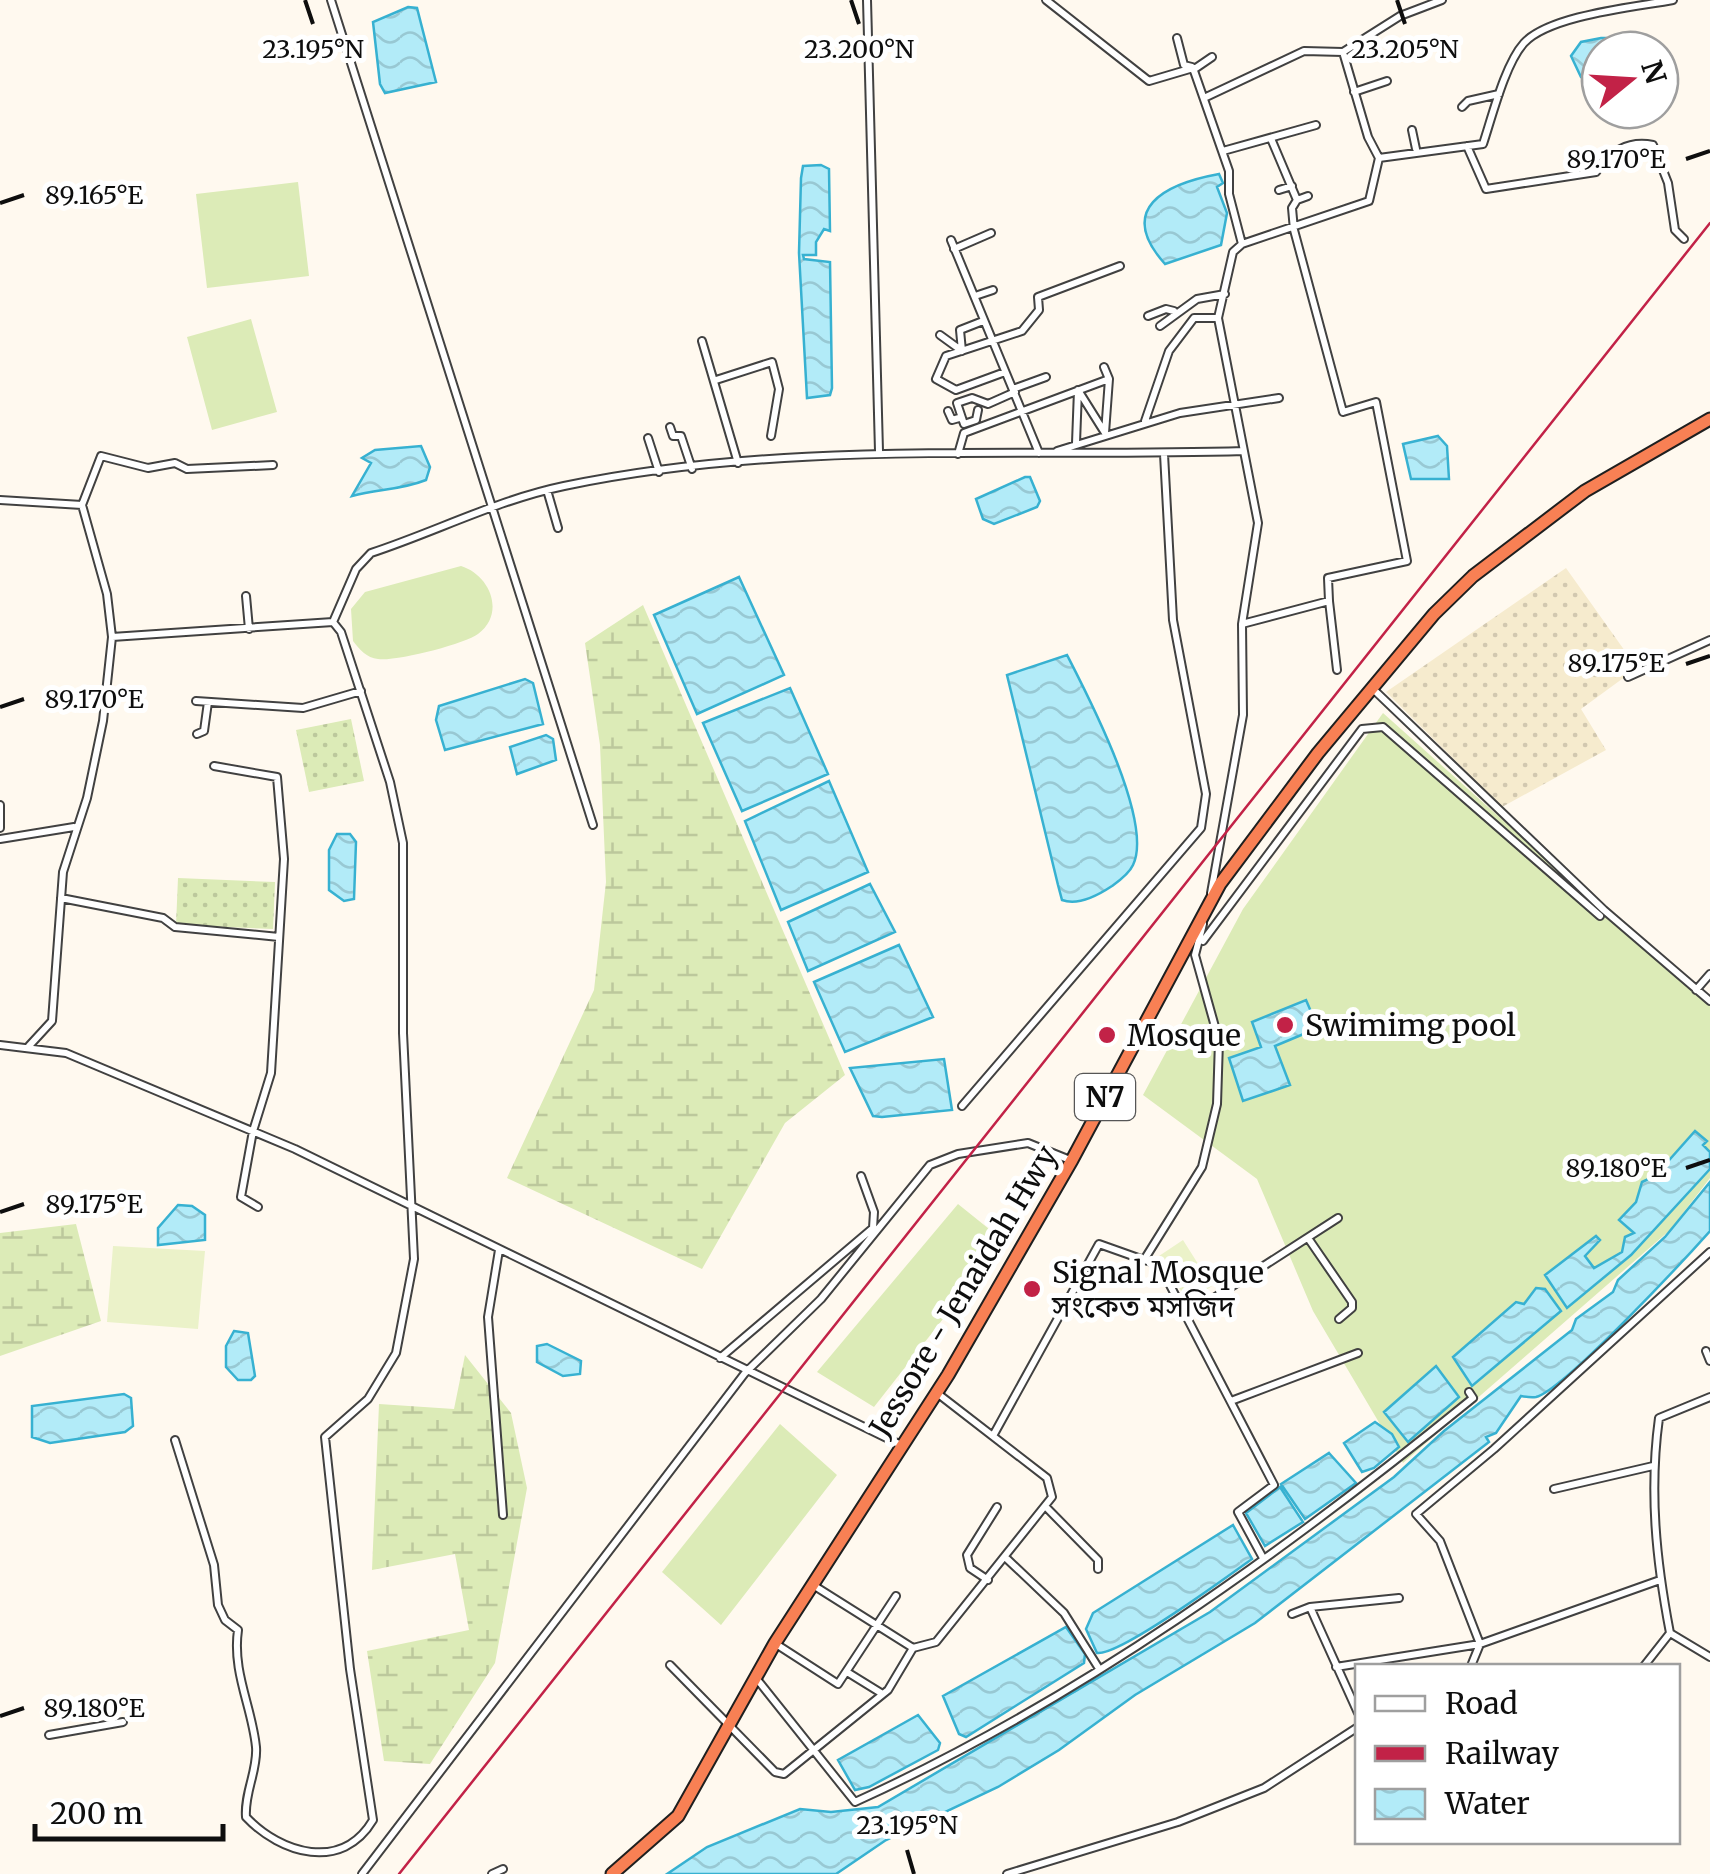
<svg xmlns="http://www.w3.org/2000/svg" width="1710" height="1874" font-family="Merriweather,'Noto Sans Bengali',serif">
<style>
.farmland{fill:url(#farmland-dots)}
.grass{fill:#dcebb7}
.wetland{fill:url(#wetland-marsh)}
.garden{fill:url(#garden-dots)}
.pitch{fill:#ebf2c9}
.water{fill:url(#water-waves);stroke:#37b1d1;stroke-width:2.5}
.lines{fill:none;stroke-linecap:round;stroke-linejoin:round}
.street-casing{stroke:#414141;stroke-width:10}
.highway-casing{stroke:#1f1f1f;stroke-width:15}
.street{stroke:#fff;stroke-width:6}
.highway{stroke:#f88054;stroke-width:11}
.rail{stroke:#c22247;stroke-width:2.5}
.ticks{fill:none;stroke:#0e0e0e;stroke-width:4}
.poi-dot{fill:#c22247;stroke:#fff;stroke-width:4}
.labels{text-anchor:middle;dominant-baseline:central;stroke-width:10;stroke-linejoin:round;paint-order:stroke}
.shield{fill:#fff;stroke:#565656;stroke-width:2.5}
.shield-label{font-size:28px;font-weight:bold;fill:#0e0e0e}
.poi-label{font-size:30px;fill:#0e0e0e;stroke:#fff;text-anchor:start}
.street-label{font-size:30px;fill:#0e0e0e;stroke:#fff}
.ticks-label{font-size:25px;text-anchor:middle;fill:#0e0e0e;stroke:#fff;stroke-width:10;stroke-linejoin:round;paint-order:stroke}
</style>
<defs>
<pattern id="farmland-dots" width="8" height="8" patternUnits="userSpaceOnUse" patternTransform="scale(2.5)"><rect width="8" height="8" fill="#f6ebce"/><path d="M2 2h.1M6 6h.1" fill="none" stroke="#d2c8b0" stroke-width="1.8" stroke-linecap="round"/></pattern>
<pattern id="wetland-marsh" width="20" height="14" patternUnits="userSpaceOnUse" patternTransform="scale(2.5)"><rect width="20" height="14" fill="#dcebb7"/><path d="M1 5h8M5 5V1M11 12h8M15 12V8" fill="none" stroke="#bcc89c"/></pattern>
<pattern id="garden-dots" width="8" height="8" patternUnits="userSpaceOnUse" patternTransform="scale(2.5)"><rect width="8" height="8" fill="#dcebb7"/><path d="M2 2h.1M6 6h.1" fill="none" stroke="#bcc89c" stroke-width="1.8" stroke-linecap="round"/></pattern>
<pattern id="water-waves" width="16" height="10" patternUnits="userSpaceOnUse" patternTransform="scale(2.5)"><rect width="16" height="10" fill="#b2ebf8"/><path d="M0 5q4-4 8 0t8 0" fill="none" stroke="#98c8d3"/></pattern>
</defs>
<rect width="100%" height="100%" fill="#fff9ef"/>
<path class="farmland" d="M1566,568L1637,668L1581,709L1606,750L1502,807L1386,692Z"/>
<path class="grass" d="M298,182L309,276L207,288L196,194Z
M251,319L277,412L212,430L187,337Z
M461,566C490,575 506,613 478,634C465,644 394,662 378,659C367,658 359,649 353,641L351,609L365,592Z
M1383,713L1710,1005V1178L1670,1230L1403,1463L1313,1311L1257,1179L1143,1095L1243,909Z
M958,1204L1004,1241L874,1407L817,1372Z
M780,1424L837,1475L721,1625L662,1572Z"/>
<path class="wetland" d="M643,605L845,1075L785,1123L702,1269L507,1178L594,990L606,882L600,745L585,643Z
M76,1224L101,1321L0,1356V1233Z
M465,1355L511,1413L527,1488L495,1663L430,1764L384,1761L367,1651L469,1630L455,1554L372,1570L379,1404L454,1409Z"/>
<path class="garden" d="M351,719L364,781L309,792L296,730Z
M178,878L275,882L273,929L176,925Z"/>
<path class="pitch" d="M1183,1240L1212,1286L1188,1302L1159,1256Z
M113,1246L205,1251L198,1329L107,1322Z"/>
<path class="water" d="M408,7L417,8L436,82L385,93L380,84L373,22Z
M1601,38H1606L1612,50H1600L1598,86L1581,77L1571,56L1581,42Z
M821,165L829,169L830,231L824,229L816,242V255H803L804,259L830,262L832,388L830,395L807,398L799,253L801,178L803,166Z
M1219,174L1223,183L1217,187L1227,213L1221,245L1165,264C1116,209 1164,184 1219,174Z
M1438,436L1447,446L1449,479H1411L1403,444Z
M421,446L430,467L426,480C401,490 378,489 352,496L371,463L362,458L375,450Z
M1025,477H1030L1040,501L1037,507L994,524L983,519L976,499Z
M739,577L784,675L697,714L654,615Z
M1067,655C1088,696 1154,822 1133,865C1129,874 1119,881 1112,886C1097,896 1078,906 1062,900L1058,885L1007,675Z
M525,679L533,683L543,724L445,750L436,720L439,706Z
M790,688L828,774L742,811L703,723Z
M546,735L553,739L556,760L517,774L510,747Z
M829,781L868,872L781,910L745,821Z
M337,834H350L356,842L354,899L344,901L329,890V850Z
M870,884L895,932L808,971L788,922Z
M899,945L933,1017L845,1052L814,982Z
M1306,1000L1318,1028L1275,1046L1290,1085L1243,1101L1229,1058L1261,1047L1252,1022Z
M944,1059L952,1110L882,1117L873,1116L850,1068Z
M1695,1131L1707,1141L1703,1145L1710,1152V1169L1631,1255L1567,1308L1545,1275L1596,1236L1600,1240L1585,1256L1594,1268L1622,1252L1625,1237L1634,1233L1619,1220L1636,1202L1642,1182L1655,1176Z
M1710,1182V1231C1685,1259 1564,1390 1536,1397C1531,1398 1526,1397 1521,1396L1496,1433L1486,1437L1489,1442L1255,1623L1135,1695L1059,1750L998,1787L886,1840L836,1874H667L707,1847L800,1809L831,1812L878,1807L1210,1612L1394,1477L1444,1431L1572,1330L1576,1319L1613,1292L1618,1280L1665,1237Z
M178,1205L192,1206L205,1215V1240L158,1245V1228Z
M1536,1288L1545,1289L1561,1311L1472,1386L1453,1357L1516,1302L1524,1304Z
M234,1331L248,1333L255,1376L251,1380H238L226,1367V1346Z
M547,1344L581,1361L580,1374L563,1376L537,1362V1346Z
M1436,1366L1459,1397L1408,1442L1384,1412Z
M124,1394L131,1398L133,1426L125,1432L50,1443L32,1437V1406Z
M1375,1422L1392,1434L1399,1447L1374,1468L1362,1472L1344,1443Z
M1329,1453L1356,1483L1305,1519L1281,1484Z
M1280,1487L1303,1522L1265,1546L1246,1513Z
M1233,1525L1252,1559C1228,1576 1120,1656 1097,1653L1086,1629L1093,1613Z
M1066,1627L1085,1654L1084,1663L966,1737L959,1734L943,1696Z
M918,1715L940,1743L938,1750L869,1787L855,1790L838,1760Z"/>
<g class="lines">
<g class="street-casing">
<path id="street" d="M331,0L593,825
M867,0L879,451
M1046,0L1149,81L1193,68L1229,171V194L1242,244
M1177,38L1184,65L1192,67
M1193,70L1212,57
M1354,92L1387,81
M1204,98L1304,51L1343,52
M1462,107L1468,101L1499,94
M1412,130L1416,149
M1272,141L1297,200L1292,208L1294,230L1343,412L1376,402L1407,561L1328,578L1329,601
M1467,146L1486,189L1596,172C1609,152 1628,140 1653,145L1668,183L1675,230L1684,239
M1223,151L1316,125
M1379,158L1368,137L1343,52L1400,16L1442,0
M1279,190L1292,186
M1297,200L1308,196
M951,240L1039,453
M954,249L991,233
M975,296L993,290
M1148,316L1166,309L1174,311
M1160,326L1197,299L1225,294
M940,335L962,351L960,330L983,321
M702,341L738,463
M1005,372L956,390L936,379L946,356L1022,331L1039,310L1038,297L1120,266
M716,380L772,362L779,389L771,436
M1013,389L1046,377
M978,410L976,420L964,424L957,403L972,398L988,404L1015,392
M948,411L952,420L959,418
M1145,421L1169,351L1194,318H1218
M670,427L673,436H681L692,469
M648,438L659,472
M1076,443L1078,390L1105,433L1109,379
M1057,451L1180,413L1279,398
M958,454L964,433L1109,379L1104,367
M547,490L558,528
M0,500L82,505L107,594L112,637L103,721L87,798L63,872L52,1021L29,1046
M82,505L101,456L148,468L175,463L187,469L273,465
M246,596L249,629
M1242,624L1329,601L1337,670
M112,637L333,622
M1628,677L1710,640
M1372,688L1604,910L1710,1001
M196,701L303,708L361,691
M197,734L204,731L208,702
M214,766L277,777L284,859L271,1073L253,1131L241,1197L258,1207
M0,805V828
M0,839L74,827
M1211,893L1243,715L1242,624L1258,523L1218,318L1233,252L1242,244L1369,201L1379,158L1483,144C1492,117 1505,64 1524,43C1550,15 1636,7 1673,0
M61,898L163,918L175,927L279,937
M1203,941L1362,729L1383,727L1600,916
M1696,990L1710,974
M0,1045L66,1053L295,1149L901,1445
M962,1106L1201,828L1206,794L1173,620L1164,454
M1308,1238L1352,1302V1308L1339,1319
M499,1250L488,1317L503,1515
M1144,1260L1159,1264L1274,1485L1238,1512L1263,1558
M1186,1316L1338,1218
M1706,1351L1710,1361
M720,1358L873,1228L874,1212L861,1176
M1231,1401L1358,1353
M994,1434L1099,1244L1144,1260L1202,1167L1217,1104L1219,1041L1195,955L1203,924
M175,1440L214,1565L218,1605L225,1620L238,1630C232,1672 252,1707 256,1747C258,1770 244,1793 246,1817C281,1854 342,1872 373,1820L350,1669L325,1437L368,1399L396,1353L414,1259L403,1033V843L390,782L341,632L333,622L356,569L371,553C435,532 497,500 564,486C788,439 1017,458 1244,451
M1554,1489L1653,1466
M1045,1506L1098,1560V1569
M1006,1558L1064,1613L1098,1667
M988,1580L970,1568L967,1555L997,1507
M813,1585L913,1648
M1310,1607L1358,1713
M1292,1614L1310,1607L1399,1598
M1670,1633L1710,1657
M776,1644L838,1684L896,1596
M670,1665L775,1772L784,1774L888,1690L913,1648L936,1642L1052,1497L1047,1478L937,1393
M1471,1666L1480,1644L1660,1580
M1644,1666L1670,1633C1656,1560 1649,1491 1659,1418L1710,1397
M1336,1667L1480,1644L1440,1541L1416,1514L1494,1449L1710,1252
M847,1672L881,1693
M756,1678L855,1802C1078,1701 1284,1552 1473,1398L1469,1392
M49,1735L123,1722
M362,1874L745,1373L821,1299L930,1165L958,1154L1028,1143L1070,1160
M492,1874L503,1869
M1007,1874L1178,1822L1264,1788L1358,1727"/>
</g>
<g class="highway-casing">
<path id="highway" d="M612,1874L678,1816L775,1643L948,1375L1072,1160L1220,884L1318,753L1434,614L1473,576L1585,491L1710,419"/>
</g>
<use href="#street" class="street"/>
<use href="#highway" class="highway"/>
<path class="rail" d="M399,1874L1710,223"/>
</g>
<path class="ticks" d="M305,0L313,24M851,0L859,24M1397,0L1405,24M1686,159L1710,151M0,203L24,195M1686,664L1710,656M0,707L24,699M1686,1168L1710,1160M0,1212L24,1204M0,1716L24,1708M907,1850L914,1874"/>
<g class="poi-dot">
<circle cx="1285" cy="1025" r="10"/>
<circle cx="1107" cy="1035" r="10"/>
<circle cx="1032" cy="1289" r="10"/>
</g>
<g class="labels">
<rect class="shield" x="1075" y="1074" width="60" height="46" rx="8"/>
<g class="shield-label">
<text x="1105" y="1097">N7</text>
</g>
<g class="poi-label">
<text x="1305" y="1025">Swimimg pool</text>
<text x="1127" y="1035">Mosque</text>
<text x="1052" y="1272">Signal Mosque<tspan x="1052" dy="34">সংকেত মসজিদ</tspan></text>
</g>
<g class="street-label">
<text transform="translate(963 1291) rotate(-59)">Jessore - Jenaidah Hwy</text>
</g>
</g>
<g class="ticks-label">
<text x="313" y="58">23.195°N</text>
<text x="859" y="58">23.200°N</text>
<text x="1405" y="58">23.205°N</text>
<text x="1616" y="168">89.170°E</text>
<text x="94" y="204">89.165°E</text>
<text x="1616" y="672">89.175°E</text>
<text x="94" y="708">89.170°E</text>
<text x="1616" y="1177">89.180°E</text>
<text x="94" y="1213">89.175°E</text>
<text x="94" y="1717">89.180°E</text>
<text x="907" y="1834">23.195°N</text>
</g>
<rect x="1355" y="1664" width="325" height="180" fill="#ffffff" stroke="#9f9f9f" stroke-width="2.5"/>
<rect x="1375" y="1696" width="50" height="15" fill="#ffffff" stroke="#9f9f9f" stroke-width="2.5"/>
<text x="1445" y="1714" font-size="30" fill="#0e0e0e">Road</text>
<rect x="1375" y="1746" width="50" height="15" fill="#c22247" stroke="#9f9f9f" stroke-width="2.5"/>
<text x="1445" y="1764" font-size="30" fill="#0e0e0e">Railway</text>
<rect x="1375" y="1789" width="50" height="30" fill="url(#water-waves)" stroke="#9f9f9f" stroke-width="2.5"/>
<text x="1445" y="1814" font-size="30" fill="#0e0e0e">Water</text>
<g transform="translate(1630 80) rotate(72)"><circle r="48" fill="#ffffff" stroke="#9f9f9f" stroke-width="2.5"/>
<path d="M0-8L18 38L0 25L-18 38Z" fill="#c22247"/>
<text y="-15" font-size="28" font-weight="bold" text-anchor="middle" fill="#0e0e0e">N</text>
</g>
<path d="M35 1824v15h188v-15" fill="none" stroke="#0e0e0e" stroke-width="5"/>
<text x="50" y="1824" font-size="30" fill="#0e0e0e" stroke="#ffffff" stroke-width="8" paint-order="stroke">200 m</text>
</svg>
